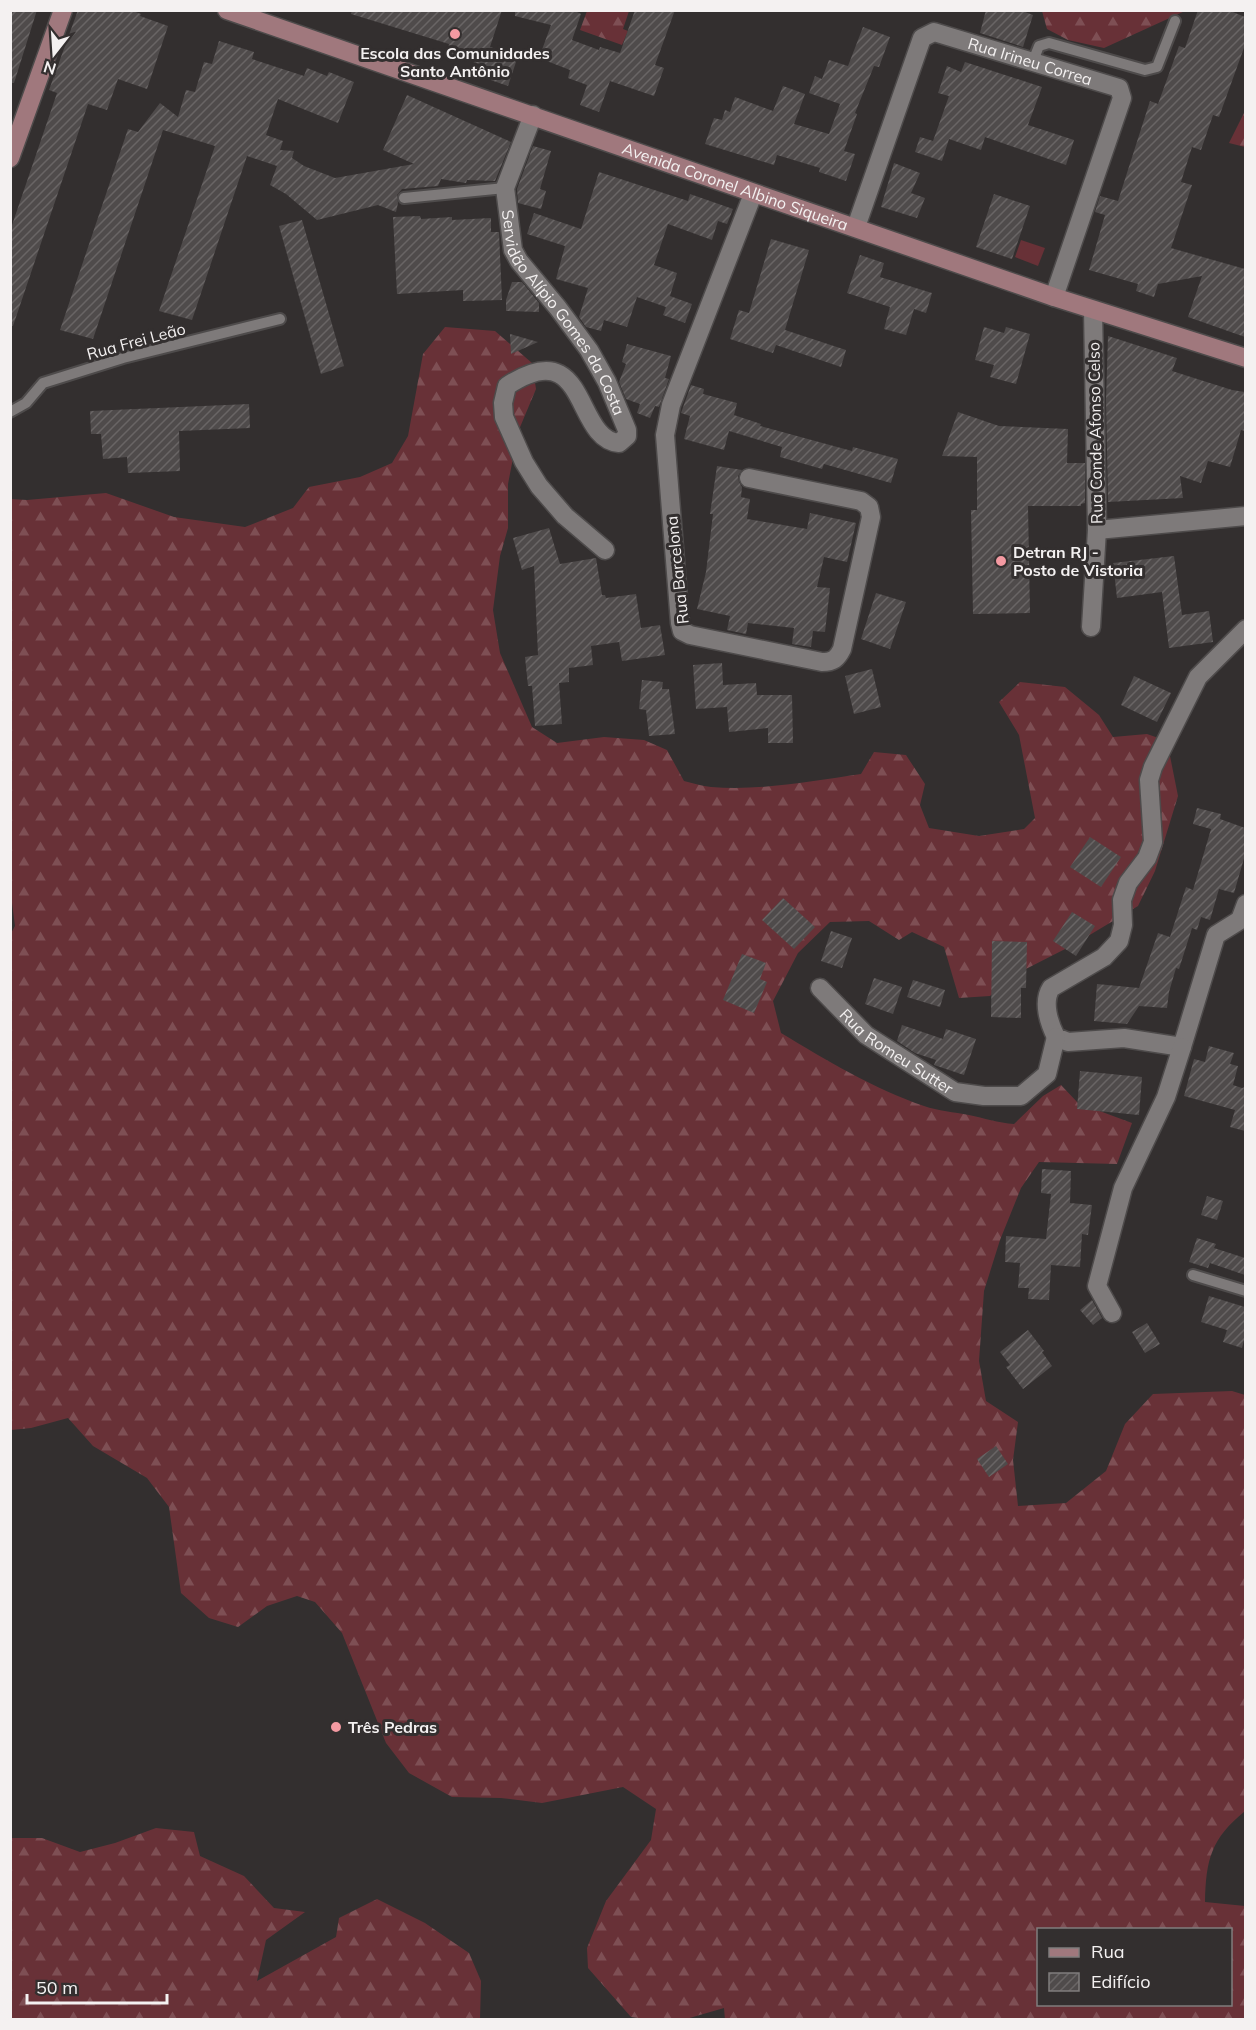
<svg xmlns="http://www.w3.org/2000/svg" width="1256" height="2030" font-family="Mulish,sans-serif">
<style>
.forest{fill:url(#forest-firs);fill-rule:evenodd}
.pitch{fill:#683137}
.building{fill:url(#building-hatch)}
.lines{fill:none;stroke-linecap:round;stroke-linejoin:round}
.service-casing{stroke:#4e4b4b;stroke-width:14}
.minor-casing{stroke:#4e4b4b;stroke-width:21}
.secondary-casing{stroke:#4e4b4b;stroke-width:21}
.service{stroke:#7e7a7a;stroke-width:10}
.minor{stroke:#7e7a7a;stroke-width:18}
.secondary{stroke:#a0787d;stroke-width:18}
.poi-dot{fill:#f49aa2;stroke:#332f2f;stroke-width:2}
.labels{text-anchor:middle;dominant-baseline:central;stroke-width:6;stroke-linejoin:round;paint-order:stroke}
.poi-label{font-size:16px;font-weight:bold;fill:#f4f1f1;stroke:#332f2f;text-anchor:start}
.street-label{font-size:16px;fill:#f4f1f1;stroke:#332f2f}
</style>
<defs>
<pattern id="forest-firs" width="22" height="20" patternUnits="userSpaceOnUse" patternTransform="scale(1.5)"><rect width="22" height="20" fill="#683137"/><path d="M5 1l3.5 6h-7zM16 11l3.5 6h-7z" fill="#7e4f54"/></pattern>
<pattern id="building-hatch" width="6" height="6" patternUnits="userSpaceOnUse" patternTransform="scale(1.5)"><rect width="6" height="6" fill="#4f4b4b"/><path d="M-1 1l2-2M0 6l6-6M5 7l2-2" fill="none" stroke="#696565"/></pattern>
</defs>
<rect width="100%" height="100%" fill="#332f2f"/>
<path class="forest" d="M587,11H629L623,29L628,31L622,45L580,30Z
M1042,11H1185L1104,48L1068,40L1047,29Z
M1245,111V147L1229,143Z
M445,327L495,331L532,363L536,389L518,432L508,484V528L500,556L493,610L500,653L532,727L557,743L604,737L644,740L667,750L684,781C693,783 702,786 711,787C761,791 812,781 861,774L874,752L906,755L925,784L920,805L929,828L979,836L1024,829L1035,818L1019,735L999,702L1020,682L1065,687L1099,715L1113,737L1147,734L1167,741L1178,796L1155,871L1138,906L1073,945L1012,976L990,996L959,998L944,947L912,932L899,940L869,921L830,922L798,953L773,1001L781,1033C826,1060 874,1089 924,1106C938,1111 954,1112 969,1115C984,1118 998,1123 1014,1124L1043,1096L1061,1085L1078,1103L1132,1123L1117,1164L1039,1162L1021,1188L1000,1240L984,1291L979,1361L986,1401L1018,1422L1013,1460L1018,1506L1066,1503L1106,1471L1125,1424L1153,1394L1232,1391L1245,1395V1811C1211,1839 1206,1859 1205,1902L1245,1906V2019L725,2020L724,2008L686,2019L652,2020L631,2017L588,1968L587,1948L606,1901L651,1840L656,1809L623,1787L542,1803L501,1798L452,1797L409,1773L386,1743L342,1633L315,1602L297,1596L267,1606L238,1627L209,1618L181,1593L169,1507L147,1478L93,1446L68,1418L31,1428L11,1430L10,935L15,926L10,887V499L27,500L106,493L174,517L245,527L293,508L309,487L360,477L392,463L408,436L423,354ZM1038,1930H1230V2004H1038Z
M156,1828L194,1832L200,1856L244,1876L274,1908L305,1912L266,1940L257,1981L336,1937L339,1918L377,1899L425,1923L469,1953L481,1981L480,2019H11V1838H42L80,1852L115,1843Z"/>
<path class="pitch" d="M1021,240L1045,248L1038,266L1015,257Z"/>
<path class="building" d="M10,10H37L14,83H10Z
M78,10H130L141,14L140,16L168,26L147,89L118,79L107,110L88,104L13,326H10V231L57,93L49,90Z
M352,10H502L490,47L518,56L508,86L482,77L486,66L447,54L449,44L351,14Z
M515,10H573L581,14L572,40L599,50L600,47L620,53L635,10H675L655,65L664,68L654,96L610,81L599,112L580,105L587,85L568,78L570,70L539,58L551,25L515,16Z
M986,10H1020L1033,15L1023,47L980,33Z
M1198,10H1228L1245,17V45L1219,117L1213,115L1201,150L1192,147L1181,182L1192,185L1171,248L1245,269V337L1188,317L1202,276L1158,284L1154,297L1136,291L1138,284L1089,270L1105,215L1095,212L1100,196L1118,201L1150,101L1158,104L1179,46L1185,48Z
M863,27L890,37L879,67L874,66L855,113L857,114L844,151L855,154L846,181L819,172L820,168L777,155L774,165L705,144L714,118L722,120L725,110L730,112L735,97L773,111L783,86L805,94L794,124L829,134L840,104L809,93L815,76L822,79L829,60L848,66Z
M219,41L254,52L252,59L304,76L307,68L327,76L329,72L354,82L338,123L278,99L266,135L283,141L280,150L294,151L292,158L304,166L335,178L414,164L383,150L407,95L511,142L495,181L467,180L466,183L441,179L438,186L402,189L397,195L398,203L396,212L378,205L317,220L286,194L270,185L277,166L247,156L192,320L159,311L215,146L163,130L93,339L60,330L128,129L138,132L160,103L178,117L186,90L195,92L204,62L212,64Z
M965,62L1042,87L1028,125L1074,140L1066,165L985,137L981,150L949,139L942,161L915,152L920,137L933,141L949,96L938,93L947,66L961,72Z
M533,146L551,151L540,189L546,191L541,209L518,203L517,189Z
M894,163L920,173L911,193L925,198L917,218L881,207Z
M599,172L688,201L690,194L733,209L727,224L718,221L712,240L668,224L654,265L677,273L670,296L692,304L685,323L663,315L666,307L637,297L627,327L604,320L601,331L586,327L579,317L588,288L556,279L565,246L527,234L534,213L581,229Z
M994,194L1030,206L1012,259L976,247Z
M420,216L421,219L452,217V220L491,218V232H499L502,300L463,301V290L397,294L393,217Z
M302,220L344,366L321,374L279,226Z
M771,239L809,250L785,330L846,350L841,367L776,345L773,353L730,339L739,310L749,313Z
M860,255L884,263L880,277L932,293L926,313L914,309L906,335L884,329L890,307L847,293Z
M512,282H522L539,303V312L506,311V300Z
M984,327L1004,333L1006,327L1030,334L1016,384L990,377L994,365L975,360Z
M510,334L538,342L511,354Z
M1108,336L1177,358L1172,371L1232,390L1245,392V431L1241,430L1230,467L1208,461L1201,483L1180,476L1183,498L1108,502L1106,400Z
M627,344L671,356L665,378L669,379L659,407L655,406L650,418L637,413L640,404L626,399L619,382L626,364L622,362Z
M691,385L704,389L703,394L737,403L734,415L761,424L760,426L852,451L853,447L898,459L891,483L824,464L822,469L780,457L782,447L729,431L724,450L684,439L690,416L681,413Z
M249,404L250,428L179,431L180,471L128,473L127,457L103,459L101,434H91L90,411Z
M958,412L999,426L1068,429L1067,463H1085V503L1081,504V506H1028L1030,613L973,614L971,510H977V457L942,456Z
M717,466L742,470L738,476L739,482L742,487L741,497L750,499L747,519L807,529L810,513L856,523L847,562L824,557L817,587L830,588L825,632L813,631L811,647L792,644L794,628L748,623L746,634L727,630L730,616L697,609L706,572L713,514H710Z
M549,528L560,564L596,558L602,595H605L606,598L636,594L641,628L660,625L665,655L622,661L619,642L591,646L593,665L569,668V682L559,683L562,724L535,726L532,686H528L525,657L538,655L534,566L522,570L513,538Z
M1174,556L1182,615L1209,611L1213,642L1169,648L1162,592L1117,598L1113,563Z
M876,593L906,602L890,649L861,639Z
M722,663L723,685L756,683L757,695H792L793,743H768V728L729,732L727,707L696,709L693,665Z
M872,669L881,707L854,714L845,676Z
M1134,676L1171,693L1157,722L1121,705Z
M642,680L663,682L662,689H669L675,734L649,736L646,710L639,709Z
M1197,808L1221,814L1220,819L1245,828V855L1234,893L1219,889L1210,920L1201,917L1197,930L1192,928L1179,969L1176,968L1169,992L1167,1008L1139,1006L1127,1024L1094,1021L1097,984L1139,988L1158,933L1170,937L1186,887L1193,890L1211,829L1193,824Z
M1090,837L1121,857L1101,887L1070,867Z
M783,898L815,927L794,949L762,920Z
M1072,912L1095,926L1076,956L1053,941Z
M831,931L852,938L842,968L821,961Z
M992,941L1027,942L1026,988H1021V1018L991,1017Z
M742,954L766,963L760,979L767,982L754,1013L723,1000Z
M874,978L902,987L893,1014L865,1004Z
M913,980L945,990L940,1007L907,997Z
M902,1025L943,1039L946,1029L976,1039L964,1075L934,1065L936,1060L915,1053L897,1041Z
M1209,1046L1234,1053L1230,1064L1238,1066L1233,1085L1242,1088L1245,1087V1131L1230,1127L1235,1110L1184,1096L1194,1059L1205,1062Z
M1080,1071L1142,1077L1139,1115L1077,1109Z
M1042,1169L1071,1171L1070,1203L1092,1205L1088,1235L1082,1234L1080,1267L1051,1265L1049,1300L1028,1299L1029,1288H1018L1020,1263L1005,1262L1006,1236L1046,1239L1051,1194L1041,1193Z
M1207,1196L1223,1201L1217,1220L1201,1215Z
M1197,1238L1216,1244L1214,1248L1245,1258V1275L1210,1263L1208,1268L1189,1262Z
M1209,1296L1245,1307V1336L1242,1348L1223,1342L1227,1330L1201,1322Z
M1092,1300L1102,1318L1093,1325L1080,1310Z
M1147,1323L1160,1344L1145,1353L1132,1332Z
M1028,1330L1044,1351L1042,1352L1052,1366L1023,1389L1006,1367L1010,1365L1000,1352Z
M996,1446L1008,1464L989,1477L977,1459Z"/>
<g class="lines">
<g class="service-casing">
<path id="service" d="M1033,61L1039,46L1049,43L1145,70L1157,67L1175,21
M404,198L505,188
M10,412L26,403L43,383L123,358L280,319
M1193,1275L1246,1291"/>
</g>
<g class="minor-casing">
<g id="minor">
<path id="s1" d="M533,115L505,188L513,250L519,261L558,308L589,350L607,382L627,430V436L619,443C573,439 589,332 507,386L503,403L504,417L524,462L539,486L565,516L605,550"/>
<path id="s2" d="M856,227L922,38L934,32L1119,88L1122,98L1054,297"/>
<path d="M749,478L861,501L869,507L871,517L842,649C837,659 833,662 822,662L690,635L682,631L680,623L665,435L671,405L753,194"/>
<path d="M1097,530L1246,516"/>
<path d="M1091,627L1097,530L1093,310"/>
<path d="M1246,629L1198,677L1153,767L1149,780L1153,842L1147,858L1128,883L1122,900L1123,925L1119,941L1104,957L1051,988C1042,1002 1049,1023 1056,1037L1068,1042L1124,1038L1182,1047L1216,935L1240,920L1246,904"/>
<path id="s3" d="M820,988L866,1035L955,1092L984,1096H1021L1047,1074L1056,1037"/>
<path d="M1112,1313L1097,1286L1123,1188L1166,1097L1182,1047"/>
</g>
</g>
<g class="secondary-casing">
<g id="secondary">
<path id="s4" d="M227,10L1054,297L1246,358"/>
<path d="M10,158L63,10"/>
</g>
</g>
<use href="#service" class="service"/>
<use href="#minor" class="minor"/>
<use href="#secondary" class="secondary"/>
</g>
<g class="poi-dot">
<circle cx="455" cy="34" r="6"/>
<circle cx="1001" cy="561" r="6"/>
<circle cx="336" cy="1727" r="6"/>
</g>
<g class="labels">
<g class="poi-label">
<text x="455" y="53" text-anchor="middle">Escola das Comunidades<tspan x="455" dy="18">Santo Antônio</tspan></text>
<text x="1013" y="552">Detran RJ -<tspan x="1013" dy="18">Posto de Vistoria</tspan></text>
<text x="348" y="1727">Três Pedras</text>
</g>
<g class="street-label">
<text stroke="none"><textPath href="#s2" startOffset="314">Rua Irineu Correa</textPath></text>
<text stroke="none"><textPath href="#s4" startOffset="538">Avenida Coronel Albino Siqueira</textPath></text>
<text stroke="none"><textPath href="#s1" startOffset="219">Servidão Alípio Gomes da Costa</textPath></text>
<text transform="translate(136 341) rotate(-15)">Rua Frei Leão</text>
<text transform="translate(1095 433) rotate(-91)">Rua Conde Afonso Celso</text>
<text transform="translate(677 570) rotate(-96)">Rua Barcelona</text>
<text stroke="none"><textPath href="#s3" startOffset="100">Rua Romeu Sutter</textPath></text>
</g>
</g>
<rect width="1256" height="2030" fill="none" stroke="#f4f1f1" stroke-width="24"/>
<rect x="1037" y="1928" width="195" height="78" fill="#332f2f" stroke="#807d7d" stroke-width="1.5"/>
<rect x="1049" y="1948" width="30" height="9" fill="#a0787d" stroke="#807d7d" stroke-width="1.5"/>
<text x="1091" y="1958" font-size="18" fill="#f4f1f1">Rua</text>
<rect x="1049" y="1973" width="30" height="18" fill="url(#building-hatch)" stroke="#807d7d" stroke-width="1.5"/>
<text x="1091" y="1988" font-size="18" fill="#f4f1f1">Edifício</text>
<g transform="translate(54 54) rotate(197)" stroke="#332f2f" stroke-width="4.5" paint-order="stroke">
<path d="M0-4.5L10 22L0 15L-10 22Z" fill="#f4f1f1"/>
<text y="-9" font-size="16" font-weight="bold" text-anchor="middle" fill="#f4f1f1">N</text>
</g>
<path d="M27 1994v9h140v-9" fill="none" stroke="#f4f1f1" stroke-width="3"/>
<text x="36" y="1994" font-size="18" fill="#f4f1f1" stroke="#332f2f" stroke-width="4.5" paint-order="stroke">50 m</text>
</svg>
